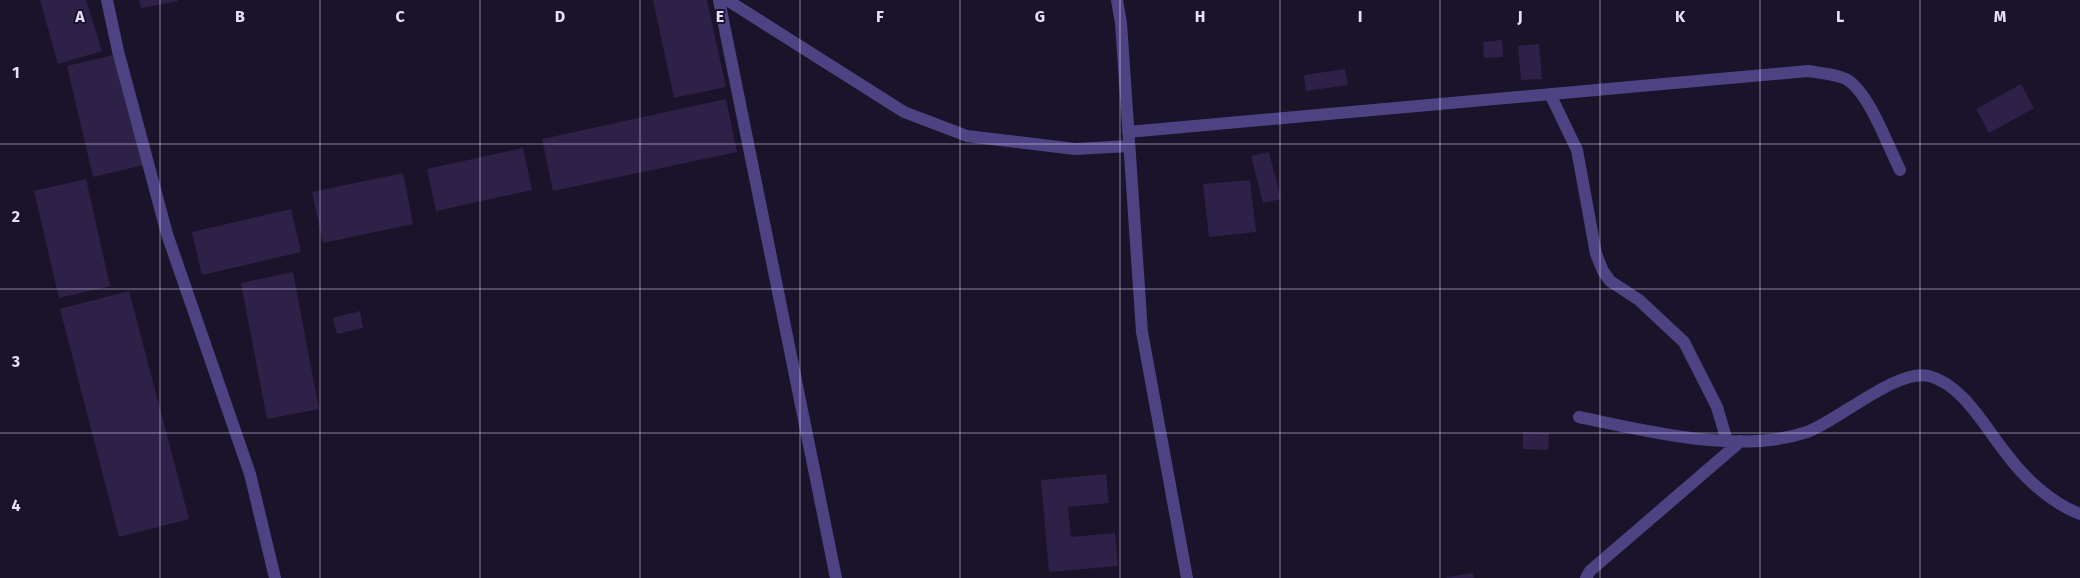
<svg xmlns="http://www.w3.org/2000/svg" width="2080" height="578" font-family="'Fira Sans',sans-serif">
<style>
.building{fill:#2e2148}
.lines{fill:none;stroke-linecap:round;stroke-linejoin:round}
.minor{stroke:#4d4383;stroke-width:12}
.grid{fill:none;stroke:#e5defc;stroke-width:1;stroke-opacity:0.55}
.grid-label{font-size:16px;text-anchor:middle;font-weight:bold;fill:#e5defc;stroke:#1a1329;stroke-width:4;stroke-linejoin:round;paint-order:stroke}
</style>
<rect width="100%" height="100%" fill="#1a1329"/>
<path class="building" d="M40,0H86L102,51L58,64Z
M139,0H178V1L141,8Z
M653,0H707L726,87L674,98Z
M1502,40L1503,57L1484,58L1483,42Z
M1539,44L1542,79L1521,80L1518,46Z
M118,54L144,165L93,177L67,66Z
M1345,69L1348,85L1306,91L1304,75Z
M2021,84L2034,108L1989,133L1976,109Z
M726,99L737,152L553,191L542,139Z
M523,148L532,190L436,211L427,169Z
M1269,152L1281,199L1263,203L1251,156Z
M403,173L413,224L323,243L312,192Z
M86,179L110,286L59,298L34,191Z
M1250,180L1256,232L1209,237L1203,184Z
M291,209L301,252L202,275L192,232Z
M293,272L319,409L267,419L241,283Z
M129,291L189,519L119,537L60,309Z
M360,311L363,328L337,334L333,318Z
M1523,432L1549,433L1548,450L1523,449Z
M1106,474L1109,503L1068,507L1071,537L1115,533L1118,566L1049,572L1041,480Z
M1473,573L1474,578H1447V577Z"/>
<g class="lines">
<path class="minor" d="M107,0L118,51L167,234L250,474L275,578
M719,0L836,578
M727,0L904,112L967,136L1075,149L1129,146
M1117,0L1121,23L1142,332L1187,578
M1550,94L1577,150L1596,254L1603,271L1610,281L1639,300L1684,342L1717,407L1727,441
M1128,132L1808,71C1820,73 1836,74 1846,79C1869,92 1888,146 1900,170
M1579,417C1648,431 1739,455 1807,432C1838,421 1897,368 1929,376C1962,384 1985,427 2005,452C2023,477 2051,503 2080,514
M1586,578L1590,571L1741,441"/>
</g>
<path class="grid" d="M160,0V578M320,0V578M480,0V578M640,0V578M800,0V578M960,0V578M1120,0V578M1280,0V578M1440,0V578M1600,0V578M1760,0V578M1920,0V578M0,144H2080M0,289H2080M0,433H2080"/>
<g class="grid-label">
<text x="80" y="22">A</text>
<text x="240" y="22">B</text>
<text x="400" y="22">C</text>
<text x="560" y="22">D</text>
<text x="720" y="22">E</text>
<text x="880" y="22">F</text>
<text x="1040" y="22">G</text>
<text x="1200" y="22">H</text>
<text x="1360" y="22">I</text>
<text x="1520" y="22">J</text>
<text x="1680" y="22">K</text>
<text x="1840" y="22">L</text>
<text x="2000" y="22">M</text>
<text x="16" y="78">1</text>
<text x="16" y="222">2</text>
<text x="16" y="367">3</text>
<text x="16" y="511">4</text>
</g>
</svg>
